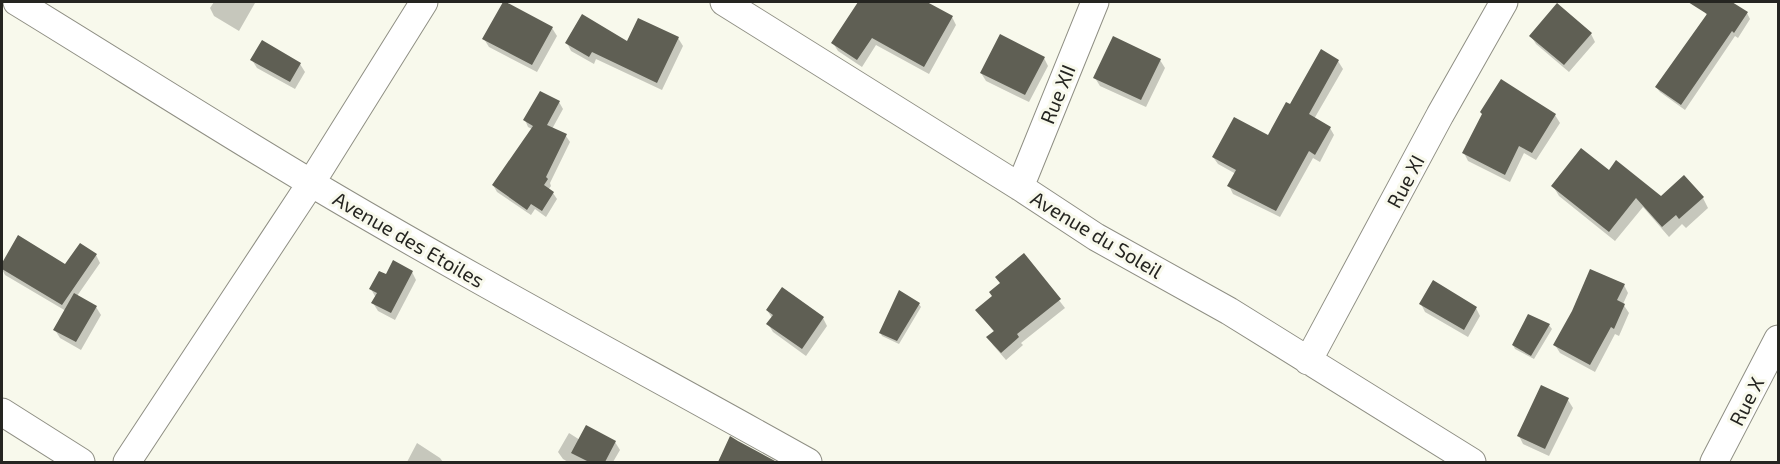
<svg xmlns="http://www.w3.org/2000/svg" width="1780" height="464" font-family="'Exo 2',sans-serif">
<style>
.shadow{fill:#0003}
.building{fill:#5f5f54}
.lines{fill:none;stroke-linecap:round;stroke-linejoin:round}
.minor-casing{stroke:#8f8f84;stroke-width:29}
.minor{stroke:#fff;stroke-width:27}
.labels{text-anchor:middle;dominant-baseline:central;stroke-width:6;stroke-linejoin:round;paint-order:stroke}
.street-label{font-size:20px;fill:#252521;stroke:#f8f9ec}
</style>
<rect width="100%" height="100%" fill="#f8f9ec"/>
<path class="shadow" d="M214,2H254L255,3L239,31L214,16L210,8Z
M860,2H893L918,17H952L956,25L929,74L876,45L862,67L838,51L833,43Z
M1712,2H1729L1747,13L1750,19L1738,38L1735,36L1685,110L1660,92L1656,87L1707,16L1705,12Z
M552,28L557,36L537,72L489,47L484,39Z
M1591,34L1595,42L1569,72L1536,44L1531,36Z
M678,38L683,46L662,90L596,59L594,64L571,51L567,43H628Z
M1044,58L1048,66L1029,102L986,81L981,73Z
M252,60L300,64L305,72L295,89L257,68Z
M1160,60L1165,68L1146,107L1100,86L1095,78Z
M1338,61L1343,69L1314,119L1330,128L1334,135L1320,162L1313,158L1280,217L1233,194L1229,186L1236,174L1218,164L1213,157L1269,137L1291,106Z
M559,102L563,109L552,129L566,136L570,142L550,183L551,186L548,190L553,193L557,199L546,217L535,209L531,215L497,192L493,185L532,129L528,127L525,120Z
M1555,115L1560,123L1536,160L1524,153L1510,182L1468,161L1464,153Z
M1609,172L1661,198H1703L1708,208L1686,228L1682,224L1669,237L1643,207L1615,241L1559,196L1553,186Z
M18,237L66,266L96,255L100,263L77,296L96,307L101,315L81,350L60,338L55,330L66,311L5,275L2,269V266Z
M1024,255L1065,308L1021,343L1023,345L1006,360L993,345L988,337L994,332L977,310L993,296Z
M412,272L416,280L395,320L378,311L373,303L376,298L371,289L386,276Z
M1624,285L1628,293L1623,304L1629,313L1619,336L1615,334L1595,372L1560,353L1555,345L1573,312Z
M919,304L921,307L899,344L882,336L880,332Z
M1421,304L1476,308L1480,316L1468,337L1425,312Z
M767,310L823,318L827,326L806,356L773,332L768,324L772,318Z
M1528,316L1549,325L1552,329L1534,359L1515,349L1513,345Z
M1568,400L1573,408L1549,456L1523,444L1519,436Z
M569,433L580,440L615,442L620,450L613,462H568L563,459L558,452Z
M730,438L765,458L768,462H720Z
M417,443L440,458L443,462H407Z"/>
<path class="building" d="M503,2H506L553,27L532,65L482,39Z
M858,2H927L953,16L924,67L872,38L857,60L831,43Z
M1688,2H1732L1748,12L1734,33L1732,31L1681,105L1655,87L1707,14Z
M1557,3L1592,33L1564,65L1529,36Z
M582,14L627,41L638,18L679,37L657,83L592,52L589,57L565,43Z
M1000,34L1045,57L1025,95L980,73Z
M1113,36L1161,59L1141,100L1093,78Z
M262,40L301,63L290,82L250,60Z
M1321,49L1339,60L1309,114L1331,127L1315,155L1309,151L1276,211L1227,186L1236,170L1212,157L1234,117L1268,135L1286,102L1290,104Z
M1501,79L1556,114L1532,153L1519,146L1505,175L1462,153L1482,114L1480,112Z
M540,91L560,101L547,125L567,134L546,177L548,179L544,185L554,192L542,211L531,204L527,210L492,185L533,126L523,120Z
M1581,148L1609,170L1616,160L1661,196L1684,175L1704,197L1679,219L1676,215L1662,227L1636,198L1609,232L1551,186Z
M18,235L65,264L80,243L97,254L62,305L2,269V263Z
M1024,253L1061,299L1017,334L1019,337L1001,353L986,337L994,331L975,310L992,296L989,292L1000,283L995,277Z
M393,260L413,271L391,313L371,303L377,293L369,289L379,271L386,274Z
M1590,269L1625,284L1617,300L1625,304L1614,329L1611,327L1590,365L1553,345L1572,311Z
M1433,280L1477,307L1464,330L1419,304Z
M782,287L824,317L802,349L766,324L773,315L766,310Z
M899,290L920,303L897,341L879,333Z
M74,293L97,306L76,342L53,330Z
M1528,314L1550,324L1531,356L1512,345Z
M1541,385L1569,398L1545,449L1517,436Z
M586,425L616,441L605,462H589L571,453Z
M730,436L738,441L777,462H718Z"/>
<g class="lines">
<g class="minor-casing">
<path id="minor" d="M17,2C115,62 212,124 311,183C474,280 642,369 808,462
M724,2L1020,187L1096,237L1229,311L1472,462
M1020,187L1095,2
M1308,361L1440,115L1504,2
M2,412L81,462
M127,462L311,183L424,2
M1714,462L1778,339"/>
</g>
<use href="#minor" class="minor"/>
</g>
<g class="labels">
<g class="street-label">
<text transform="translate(1057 94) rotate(-68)">Rue XII</text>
<text transform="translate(1405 181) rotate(-62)">Rue XI</text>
<text transform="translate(1097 234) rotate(31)">Avenue du Soleil</text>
<text transform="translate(409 239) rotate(30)">Avenue des Etoiles</text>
<text transform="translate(1746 401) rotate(-63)">Rue X</text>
</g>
</g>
<rect width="1780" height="464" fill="none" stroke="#252521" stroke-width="6"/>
</svg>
